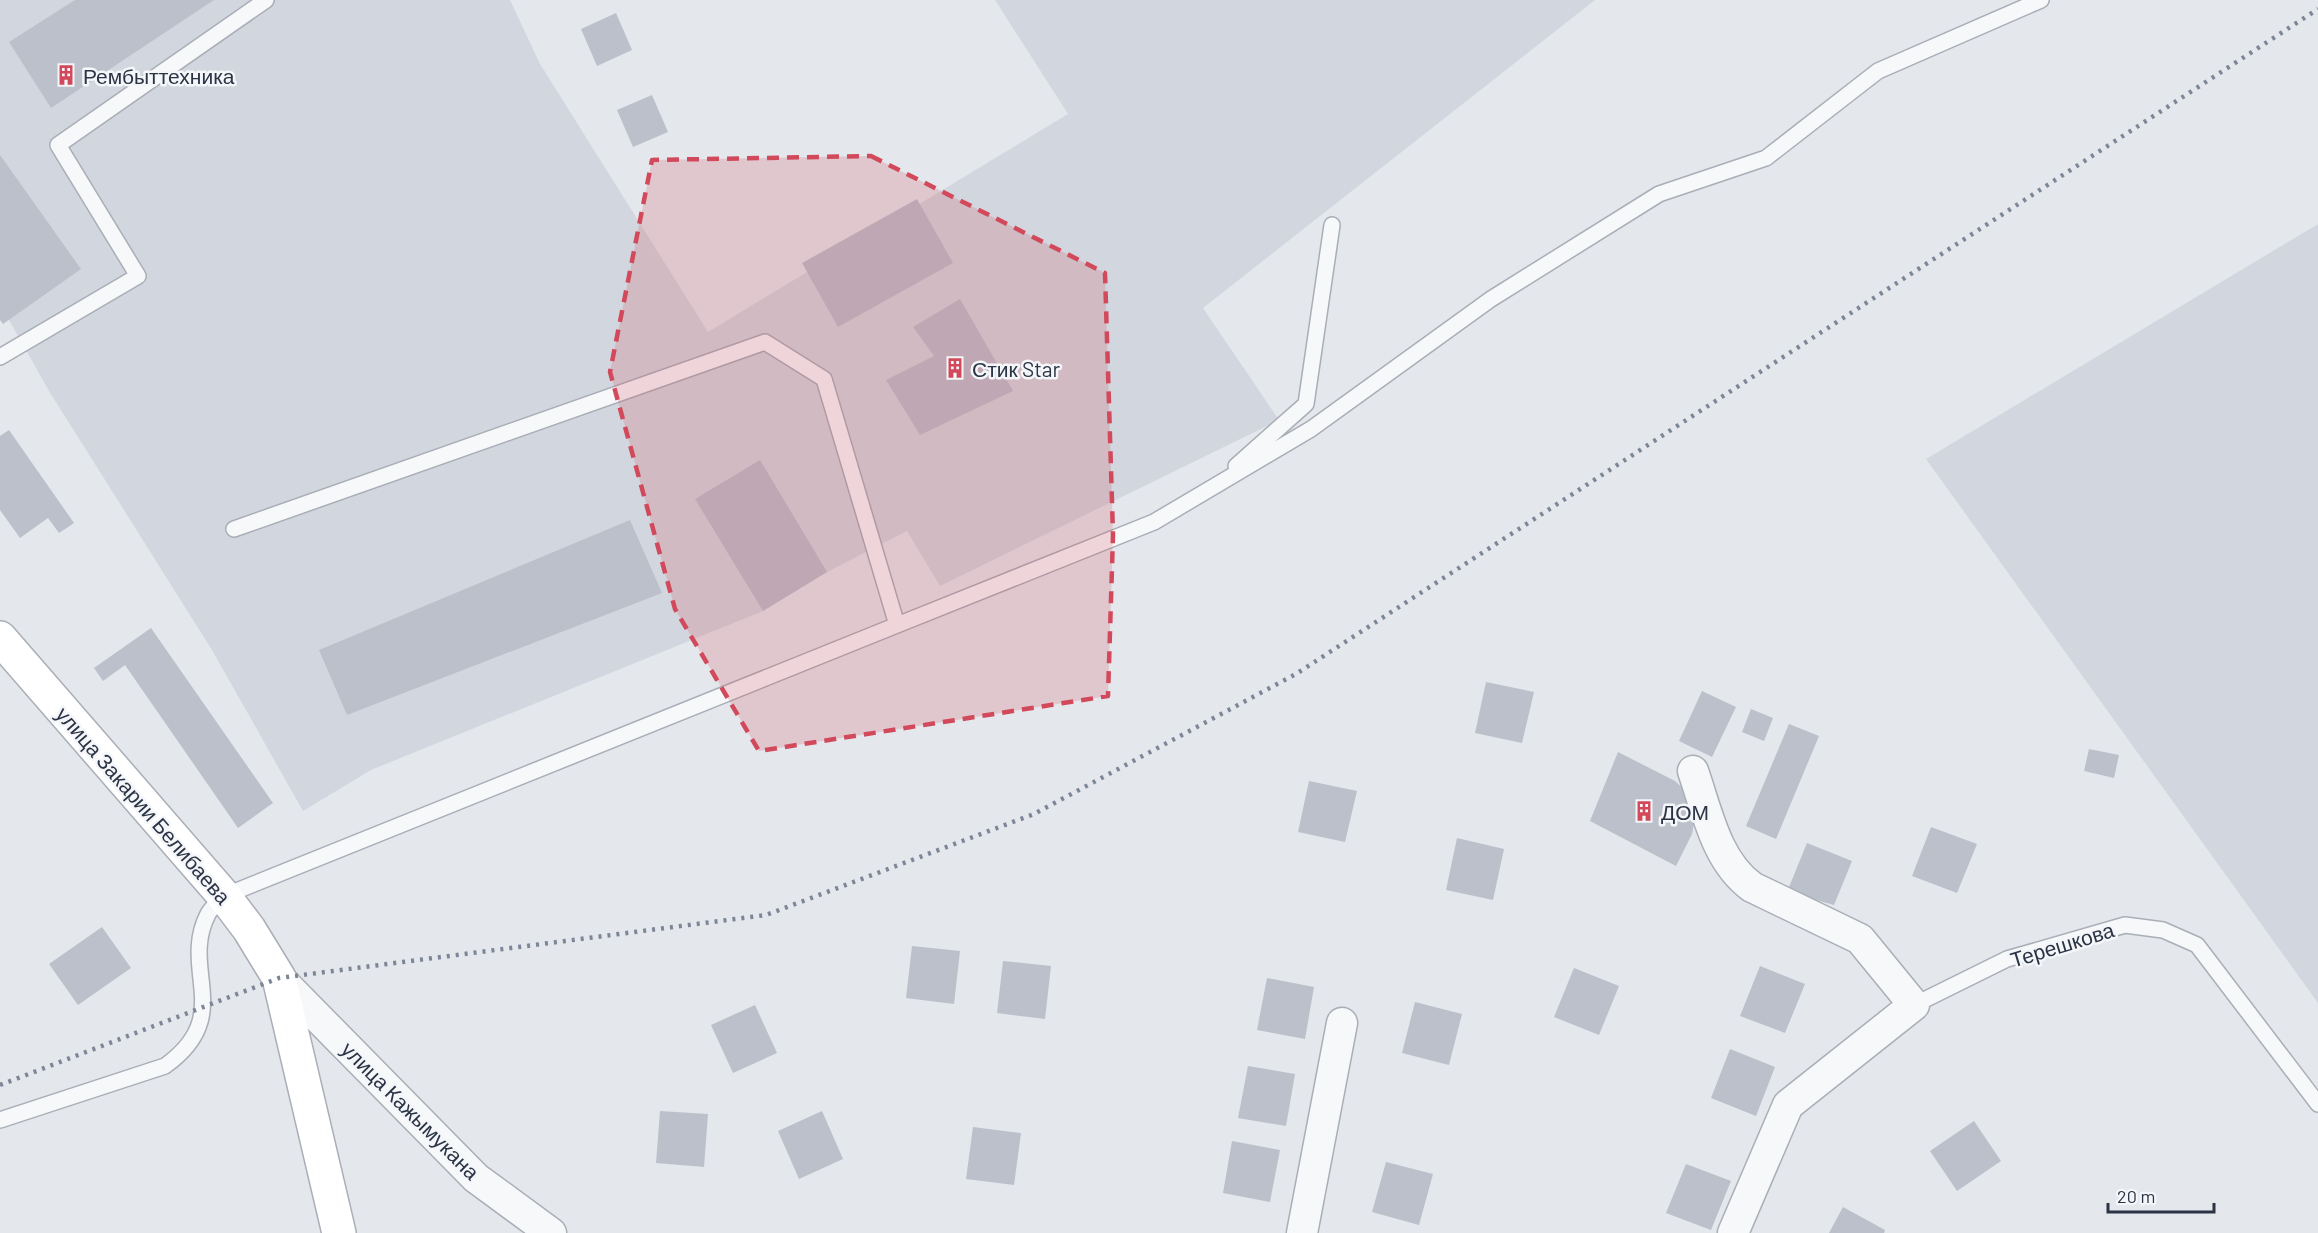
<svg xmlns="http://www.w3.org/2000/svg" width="2318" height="1233" font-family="Barlow,sans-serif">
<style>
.built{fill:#d2d6de}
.building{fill:#bbc0ca}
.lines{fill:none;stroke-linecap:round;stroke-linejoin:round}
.lane-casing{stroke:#a9aeb7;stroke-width:18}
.street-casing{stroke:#a9aeb7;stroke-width:33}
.secondary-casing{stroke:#a9aeb7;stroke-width:36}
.lane{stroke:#f7f8fa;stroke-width:15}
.street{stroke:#f7f8fa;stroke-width:30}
.secondary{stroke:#fff;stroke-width:33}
.rail{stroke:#7d8696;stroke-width:4.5;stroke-dasharray:3 6;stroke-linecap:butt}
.marked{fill:#d1495b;fill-opacity:0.2;stroke:#d1495b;stroke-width:4.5;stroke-dasharray:12 8;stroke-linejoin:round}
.labels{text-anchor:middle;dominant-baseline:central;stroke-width:5;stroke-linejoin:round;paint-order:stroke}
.poi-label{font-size:21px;fill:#2b3445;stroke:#f4f6f9;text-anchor:start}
.street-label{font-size:21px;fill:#2b3445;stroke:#f4f6f9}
</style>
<rect width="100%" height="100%" fill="#e4e7ec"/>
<path class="built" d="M0,0H510L540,64L708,332L1068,114L995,0H1595L1203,308L1279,420L940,586L907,531L827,572L763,611L371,770L303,811L212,650L49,391L0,304Z
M2318,224V1003L1926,459Z"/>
<path class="building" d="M75,0H214L51,108L9,42Z
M616,13L632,50L597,66L581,29Z
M652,95L668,132L633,147L617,110Z
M0,155L81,269L3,324L0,320Z
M917,199L953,263L838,327L802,263Z
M960,299L1013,391L920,435L886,380L934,356L913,327Z
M9,430L74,523L59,533L48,518L20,538L0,510V436Z
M760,460L827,572L763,611L695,499Z
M630,520L662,593L347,715L319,650Z
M151,628L273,803L238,828L125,665L103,681L94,668Z
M1486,682L1534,692L1522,743L1475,733Z
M1702,691L1736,707L1712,757L1679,741Z
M1751,709L1773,718L1764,741L1742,732Z
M1789,724L1819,736L1776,839L1746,826Z
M2089,749L2119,755L2114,778L2084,771Z
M1618,752L1675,781L1687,792L1695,818L1692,834L1676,866L1590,821Z
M1309,781L1357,791L1345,842L1298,832Z
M1931,827L1977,844L1957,893L1912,876Z
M1457,838L1504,849L1493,900L1446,890Z
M1807,843L1852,861L1834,905L1787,892Z
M102,927L131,968L78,1005L49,964Z
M912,946L960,951L954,1004L906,998Z
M1003,961L1051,966L1045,1019L997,1013Z
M1760,966L1805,984L1785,1033L1740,1016Z
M1574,968L1619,986L1599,1035L1554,1017Z
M1267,978L1314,987L1305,1039L1257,1030Z
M1415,1002L1462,1014L1449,1065L1402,1053Z
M755,1005L777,1053L733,1073L711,1025Z
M1730,1049L1775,1067L1756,1116L1711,1098Z
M1248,1066L1295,1074L1286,1126L1238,1118Z
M660,1111L708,1114L704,1167L656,1163Z
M822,1111L843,1159L799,1179L778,1131Z
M1974,1121L2001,1161L1957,1191L1930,1151Z
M973,1127L1021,1133L1014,1185L966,1179Z
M1232,1141L1280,1150L1270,1202L1223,1193Z
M1386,1162L1433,1174L1419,1225L1372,1212Z
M1686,1164L1731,1181L1711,1230L1666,1213Z
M1843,1207L1885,1230L1884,1233H1829Z"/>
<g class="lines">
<g class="lane-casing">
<path id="lane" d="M0,357L138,276L58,145L266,0
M1236,466L1306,404L1332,225
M897,625L1154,522L1311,429L1491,299L1659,194L1766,158L1878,71L2041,0
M1914,1005L2007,959L2125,925L2163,930L2197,945L2318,1104
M0,1120L165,1066C236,1015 179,970 208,914C212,907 219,902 224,896L897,625L824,379L765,342L234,529"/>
</g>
<g class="street-casing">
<path id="street" d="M1693,771C1707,811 1716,861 1752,887L1860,939L1914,1005L1788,1105L1733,1233
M279,978L476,1178L551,1233
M1302,1233L1342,1023"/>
</g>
<g class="secondary-casing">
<path id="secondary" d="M0,638L224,896L249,929L279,978L339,1233"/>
</g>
<use href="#lane" class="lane"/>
<use href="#street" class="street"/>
<use href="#secondary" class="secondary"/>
<path class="rail" d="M0,1085L279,978L766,915L1034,814L1296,674L2318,9"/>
</g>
<path class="marked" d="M871,156L1105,273L1113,535L1108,696L759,751L675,609L610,372L652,160Z"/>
<defs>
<g id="building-bare" transform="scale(1.62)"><path d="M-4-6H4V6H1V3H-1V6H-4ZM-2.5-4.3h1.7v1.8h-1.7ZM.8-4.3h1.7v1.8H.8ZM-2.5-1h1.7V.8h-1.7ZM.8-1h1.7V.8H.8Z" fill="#d1495b" stroke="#f4f6f9" stroke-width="2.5" paint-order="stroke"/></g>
</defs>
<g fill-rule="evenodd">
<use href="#building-bare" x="66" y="75"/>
<use href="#building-bare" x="955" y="368"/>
<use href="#building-bare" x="1644" y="811"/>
</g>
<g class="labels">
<g class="poi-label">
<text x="83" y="75">Рембыттехника</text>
<text x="972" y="368">Стик Star</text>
<text x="1661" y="811">ДОМ</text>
</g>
<g class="street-label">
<text transform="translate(144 805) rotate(49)">улица Закарии Белибаева</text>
<text transform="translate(2062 944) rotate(-17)">Терешкова</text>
<text transform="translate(411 1110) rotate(45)">улица Кажымукана</text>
</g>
</g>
<path d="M2108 1203v9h106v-9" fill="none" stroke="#2b3445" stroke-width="3"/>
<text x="2117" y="1203" font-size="18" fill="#2b3445" stroke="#f4f6f9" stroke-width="4.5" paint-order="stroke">20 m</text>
</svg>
